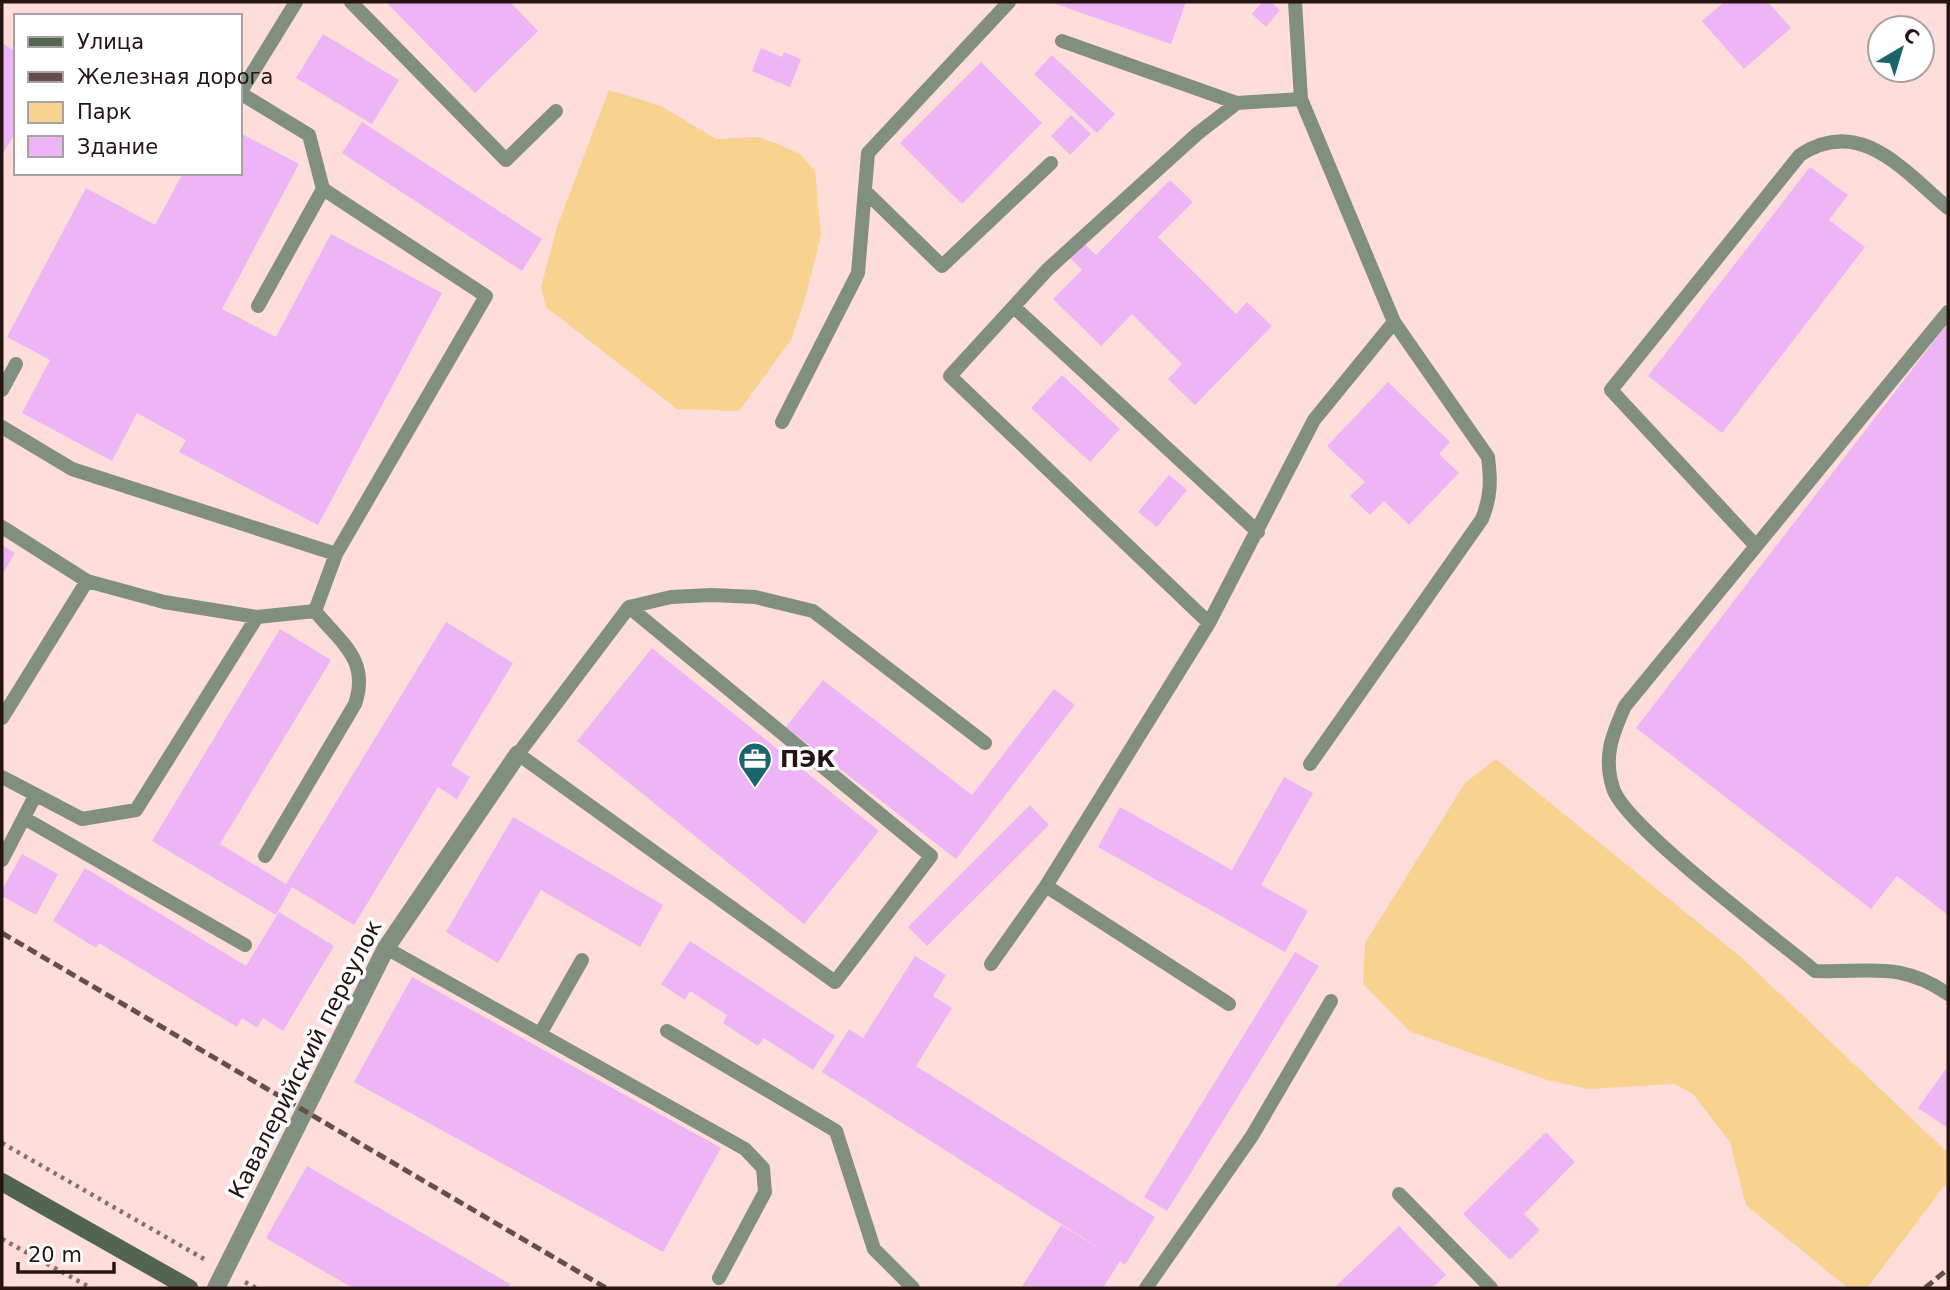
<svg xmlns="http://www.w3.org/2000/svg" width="1950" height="1290" font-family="'DejaVu Sans',sans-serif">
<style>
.green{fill:#f7d38f}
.building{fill:#edb5f5}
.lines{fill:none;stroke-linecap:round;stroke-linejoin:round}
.path{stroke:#886f6e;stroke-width:4.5;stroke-dasharray:3.5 5;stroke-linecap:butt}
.lane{stroke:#818f80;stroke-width:14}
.street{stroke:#818f80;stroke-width:18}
.secondary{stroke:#526550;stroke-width:18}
.rail{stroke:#654e4d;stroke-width:5;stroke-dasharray:10 5;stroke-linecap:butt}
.labels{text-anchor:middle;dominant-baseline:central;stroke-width:7;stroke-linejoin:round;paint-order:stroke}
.poi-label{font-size:23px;font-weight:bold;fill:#261413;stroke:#fff;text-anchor:start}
.street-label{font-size:23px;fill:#261413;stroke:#fff}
</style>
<rect width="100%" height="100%" fill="#fedddb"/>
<path class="green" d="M609,90L661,106L716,139L759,137L780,145L800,154L815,171L821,235L805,299L791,340L739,411L677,409L546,307L541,287L557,227Z
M1496,759L1742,958L1948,1153V1181L1867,1288H1848L1746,1205L1730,1142L1693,1094L1674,1084L1588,1089L1547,1080L1409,1031L1363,984L1365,943L1465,783Z"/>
<path class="building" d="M386,2H510L538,31L475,93Z
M1050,2H1186L1171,44Z
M1262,2H1271L1280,10L1266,27L1252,14Z
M1724,2H1768L1791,28L1744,69L1702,21Z
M323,34L399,80L372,124L296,78Z
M2,43L16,52V132L2,155Z
M761,48L782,57L784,52L801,59L790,87L752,71Z
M1052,55L1115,114L1097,133L1034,74Z
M981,62L1042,123L962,204L900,143Z
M1071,115L1091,134L1070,155L1051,136Z
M362,122L542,239L522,271L342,153Z
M240,133L299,164L222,309L276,337L331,234L442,293L318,525L179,452L186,440L137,413L112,461L22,413L50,360L7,337L86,188L155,225L183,173H240Z
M1810,167L1848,195L1829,220L1865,247L1722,433L1648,376Z
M1170,180L1193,202L1158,237L1236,314L1247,302L1272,326L1195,405L1168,379L1182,364L1132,314L1101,346L1053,299L1082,270L1063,251L1077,237L1096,255Z
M1948,323V915L1897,876L1871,909L1636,728Z
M1062,375L1120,429L1090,462L1031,408Z
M1388,382L1450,442L1439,454L1459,473L1409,525L1384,501L1370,515L1350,496L1365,482L1327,446Z
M1169,475L1187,490L1157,527L1138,512Z
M2,545L15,553L2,575Z
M446,622L513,663L451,765L470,777L457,799L438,787L354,925L292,887L276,915L152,841L280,629L331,660L220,844L286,884Z
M652,648L879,831L804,924L577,741Z
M823,680L972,795L1054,689L1075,705L956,859L786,727Z
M1284,777L1313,793L1261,885L1308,911L1285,952L1098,847L1120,807L1232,870Z
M1030,805L1049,825L927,946L908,927Z
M513,817L663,905L640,947L541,890L498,963L446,932Z
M22,854L58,874L36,915L2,896V890Z
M85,868L246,966L279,912L334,946L283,1031L263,1018L257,1028L242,1018L237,1027L99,943L96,948L53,921Z
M690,941L835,1036L813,1070L764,1038L758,1046L723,1023L727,1015L690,991L685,1000L661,984Z
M1295,952L1319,966L1167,1211L1144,1197Z
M915,956L946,975L933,996L952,1008L916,1066L1155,1217L1125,1265L1120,1261L1103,1288H1021L1061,1225L1110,1255L822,1072L849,1029L863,1038Z
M412,977L721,1148L663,1252L354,1082Z
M1948,1066V1128L1918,1108Z
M1546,1132L1575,1162L1524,1214L1540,1230L1510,1260L1463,1214Z
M307,1166L510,1284L508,1288H353L266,1238Z
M1399,1226L1446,1275L1432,1288H1334Z"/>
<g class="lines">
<path class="path" d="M2,1143L204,1259
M2,1239L91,1288
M245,1282L256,1288"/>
<path class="lane" d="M296,2L240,93L309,135L323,189L486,296L336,554L315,611
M351,2L506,160L556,111
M1295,2L1301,99L1394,322L1488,457C1491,481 1491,497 1482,519L1310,764
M1062,41L1237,103L1301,99
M865,191L942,266L1051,163
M258,306L323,189
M1015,308L1258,532
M1948,312L1625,706C1612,735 1603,757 1613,788C1624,826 1777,939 1815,971C1870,973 1900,961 1948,994
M2,390L16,364
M782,422L858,273L868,153L1009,2
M2,427L72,469L336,554
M2,527L87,581L164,602L257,617L315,611
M1756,546L1611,390L1800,155C1860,115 1904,171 1948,208
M629,607L931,856L835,982L518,754Z
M629,607L671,597L711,595L755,597L813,611L985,743
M1209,623L950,376L1048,269L1197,134L1237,103
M2,718L87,581
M2,777L82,819L136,810L257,617
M24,818L245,945
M265,856L355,704C370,660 341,643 315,611
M2,860L35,796
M1046,886L1229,1004
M386,948L745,1149L763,1168L765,1192L719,1278
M991,964L1046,886L1209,623L1314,420L1394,322
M667,1031L836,1131L874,1249L913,1288
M540,1034L582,960
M1399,1194L1491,1288
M1146,1288L1252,1136L1331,1001"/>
<path class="street" d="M216,1288L386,948L518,754"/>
<path class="secondary" d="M2,1182L189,1288"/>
<path class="rail" d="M2,933L606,1288
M1925,1288L1948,1269"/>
</g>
<defs>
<g id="office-pin" transform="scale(1.75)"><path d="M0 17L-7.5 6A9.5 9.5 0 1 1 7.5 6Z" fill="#18666c" stroke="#fff"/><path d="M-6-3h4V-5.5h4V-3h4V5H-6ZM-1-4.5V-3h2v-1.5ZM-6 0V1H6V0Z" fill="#fff"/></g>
</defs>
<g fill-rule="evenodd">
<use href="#office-pin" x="755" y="759"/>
</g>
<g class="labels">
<g class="poi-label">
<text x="780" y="759">ПЭК</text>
</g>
<g class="street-label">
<text transform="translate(305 1059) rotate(-63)">Кавалерийский переулок</text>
</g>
</g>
<rect width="1950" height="1290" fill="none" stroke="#261413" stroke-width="7"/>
<rect x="14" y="14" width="228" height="161" fill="#ffffff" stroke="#a8a1a1" stroke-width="2"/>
<rect x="28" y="37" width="35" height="10" fill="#526550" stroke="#a8a1a1" stroke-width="2"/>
<text x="77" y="49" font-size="21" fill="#261413">Улица</text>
<rect x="28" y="72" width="35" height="10" fill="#654e4d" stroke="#a8a1a1" stroke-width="2"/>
<text x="77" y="84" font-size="21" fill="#261413">Железная дорога</text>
<rect x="28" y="102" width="35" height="21" fill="#f7d38f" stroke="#a8a1a1" stroke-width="2"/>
<text x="77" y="119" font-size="21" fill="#261413">Парк</text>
<rect x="28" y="136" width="35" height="21" fill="#edb5f5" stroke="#a8a1a1" stroke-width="2"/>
<text x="77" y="154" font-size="21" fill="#261413">Здание</text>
<g transform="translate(1901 49) rotate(38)"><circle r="33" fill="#ffffff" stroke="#a8a1a1" stroke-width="2"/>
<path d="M0-5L12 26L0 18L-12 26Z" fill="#18666c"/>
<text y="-10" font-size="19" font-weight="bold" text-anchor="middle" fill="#261413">С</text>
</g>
<path d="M18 1262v10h96v-10" fill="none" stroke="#261413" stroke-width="3.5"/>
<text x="28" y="1262" font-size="21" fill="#261413" stroke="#ffffff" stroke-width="5" paint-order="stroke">20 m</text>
</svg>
